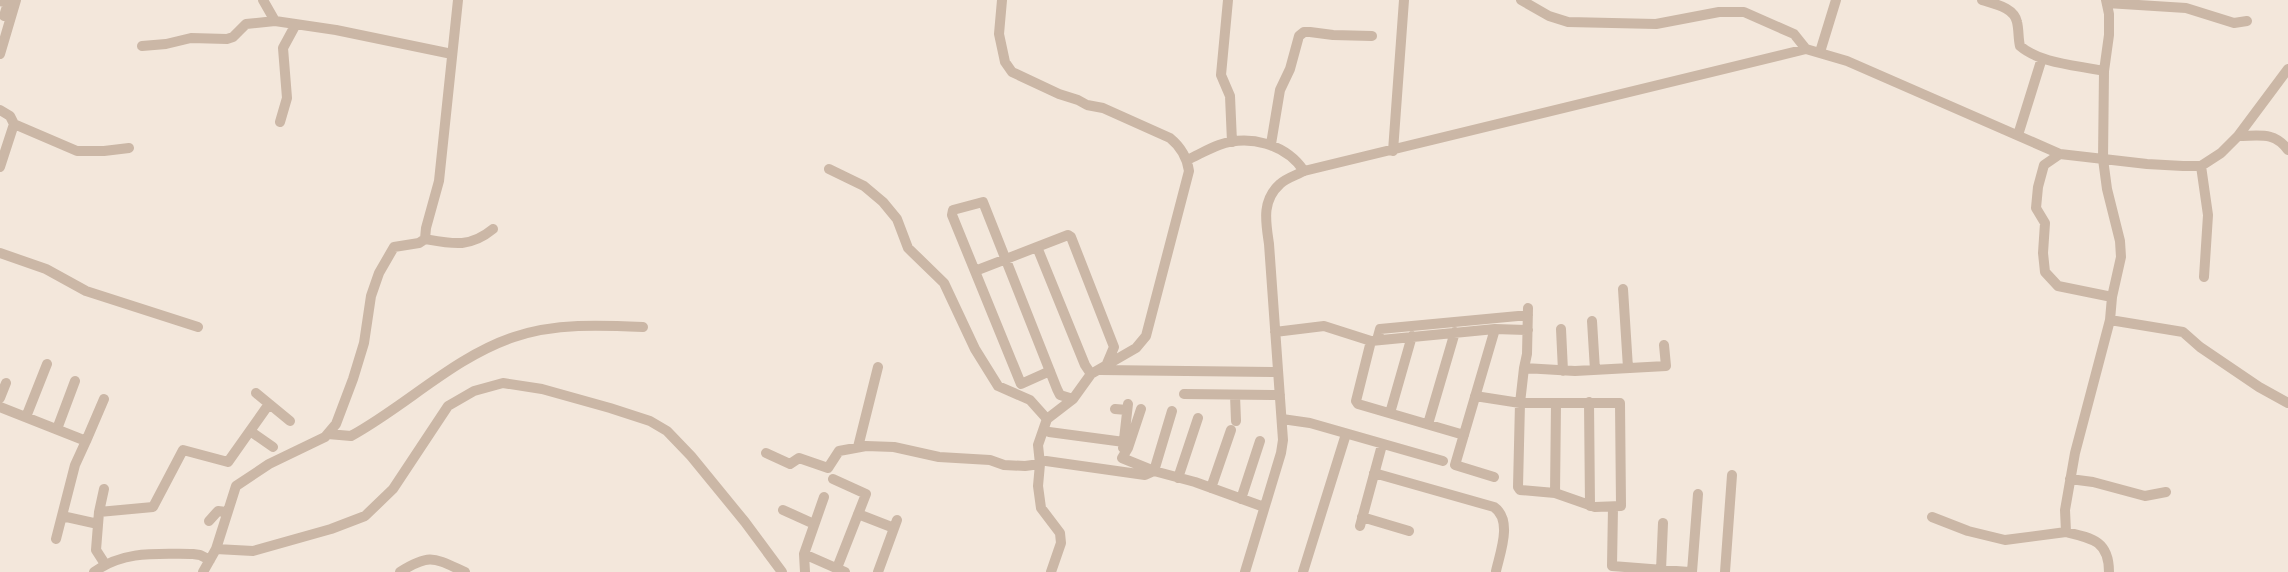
<svg xmlns="http://www.w3.org/2000/svg" width="2288" height="572" font-family="Jost,sans-serif">
<style>
.lines{fill:none;stroke-linecap:round;stroke-linejoin:round}
.minor{stroke:#cbb7a6;stroke-width:10}
</style>
<rect width="100%" height="100%" fill="#f3e7db"/>
<g class="lines">
<path class="minor" d="M263,0L275,21
M1002,0L999,34L1005,62L1012,72L1059,94L1078,100L1087,105L1103,108L1170,138C1181,147 1187,157 1189,171L1146,336L1136,348L1091,374L1073,399L1047,419L1038,445L1040,464L1038,486L1041,508L1060,533L1061,543L1051,572
M1228,0L1221,75L1230,96L1232,142
M1521,0L1549,16L1568,22L1656,24L1719,12H1744L1794,34L1806,49
M1982,0C1994,4 2014,7 2017,22C2019,30 2018,38 2020,46C2041,64 2077,65 2104,71
M2106,0L2109,14V35L2104,71L2103,159L2107,189L2120,241L2121,257L2112,297L2110,320L2075,453L2065,510L2066,532C2092,538 2109,541 2109,572
M0,1L8,3L4,16
M2107,3L2186,8L2234,23L2247,21
M142,46L166,44L191,38L227,39L233,37L246,24L275,21L336,30L452,54
M1820,52L1836,0
M0,54L16,0
M0,110L10,116L14,124L0,167
M280,122L287,98L283,48L296,24
M14,124L77,151H104L129,148
M2018,135L2042,58
M2238,136C2259,136 2274,131 2288,150
M1271,144L1280,90L1290,69L1299,36L1304,32H1310L1333,35L1372,36
M1393,151L1404,0
M2060,154L2044,165L2038,187L2036,208L2045,223L2043,253L2045,272L2058,286L2112,297
M1187,160C1198,155 1208,149 1219,145C1249,134 1286,144 1304,171
M2201,166L2208,215L2204,277
M829,169L864,186L883,202L897,219L908,248L944,283L975,349L998,386L1030,400L1047,419
M425,239L426,228L439,181L458,0
M1037,247L1085,365L1091,374
M0,253L46,269L86,291L198,327
M975,271L1068,235L1071,237L1114,347L1106,366
M1623,289L1628,368
M1528,308L1527,354L1524,368L1575,371L1666,366L1664,345
M2110,320L2183,332L2200,347L2259,387L2288,403
M1592,321L1595,370
M1561,329L1563,371
M1275,332L1324,326L1371,341L1495,329L1528,330
M1377,340L1380,329L1528,315
M1371,341L1356,401L1358,404L1464,435
M1101,370L1278,372
M1050,371L1021,384L952,215L953,210L983,202L1057,389L1060,395L1073,399
M256,393L290,421
M1184,394L1280,395
M1235,395L1236,421
M1475,396L1520,403H1620L1621,506L1595,507L1555,493L1520,490L1518,487L1520,403L1524,368
M0,398L6,383
M1589,402L1590,506
M0,407L86,441L104,399
M1115,409L1127,410
M1141,409L1128,448L1122,458L1154,471L1172,411
M1390,413L1412,336
M26,417L47,364
M1282,419L1310,423L1443,461
M1428,424L1455,332
M57,429L75,381
M250,431L273,447
M1049,432L1124,442
M328,434L351,436C406,406 454,357 514,337C555,323 601,325 643,327
M858,447L878,367
M1123,448L1128,404
M766,453L790,464L799,458L828,468L839,451L866,446L894,447L939,457L990,460L1004,465L1025,466L1040,464
M1046,461L1145,475L1154,471L1195,482L1264,507
M1374,473L1494,507C1513,520 1500,553 1496,571
M1494,477L1455,465L1495,329
M1178,478L1198,418
M833,479L866,494L837,568
M2070,479L2093,482L2145,496L2166,492
M1211,488L1231,430
M104,489L99,512L96,550L105,564
M1555,493L1556,403
M1241,499L1260,441
M1613,507L1612,566L1689,572
M783,510L814,524
M99,512L153,507L183,450L228,462L269,404
M858,514L894,528
M62,516L98,524
M1362,517L1409,531
M1932,517L1968,531L2005,540L2066,532
M209,521L218,511L226,512
M1360,526L1382,445
M56,539L75,465L86,441
M216,549L253,551L331,529L365,516L393,489L448,406L474,391L503,383L542,389L610,408L650,421L667,431L691,456L745,522L782,572
M804,554L845,572
M1661,570L1663,523
M94,572C124,550 158,554 193,554L200,555L210,560
M203,572L216,549L236,486L269,464L325,437L336,424L353,379L364,343L371,296L379,273L394,247L419,243L425,239C453,244 470,248 493,229
M400,572C430,553 434,558 465,572
M805,572L804,554L824,497
M878,572L897,520
M1245,572L1281,453L1283,440L1269,244C1266,223 1261,201 1280,184C1286,178 1297,175 1304,171L1806,49L1847,61L2060,154L2147,164L2183,166H2201L2221,153L2238,136L2288,69
M1303,572L1346,434
M1692,572L1698,494
M1725,572L1732,475"/>
</g>
</svg>
